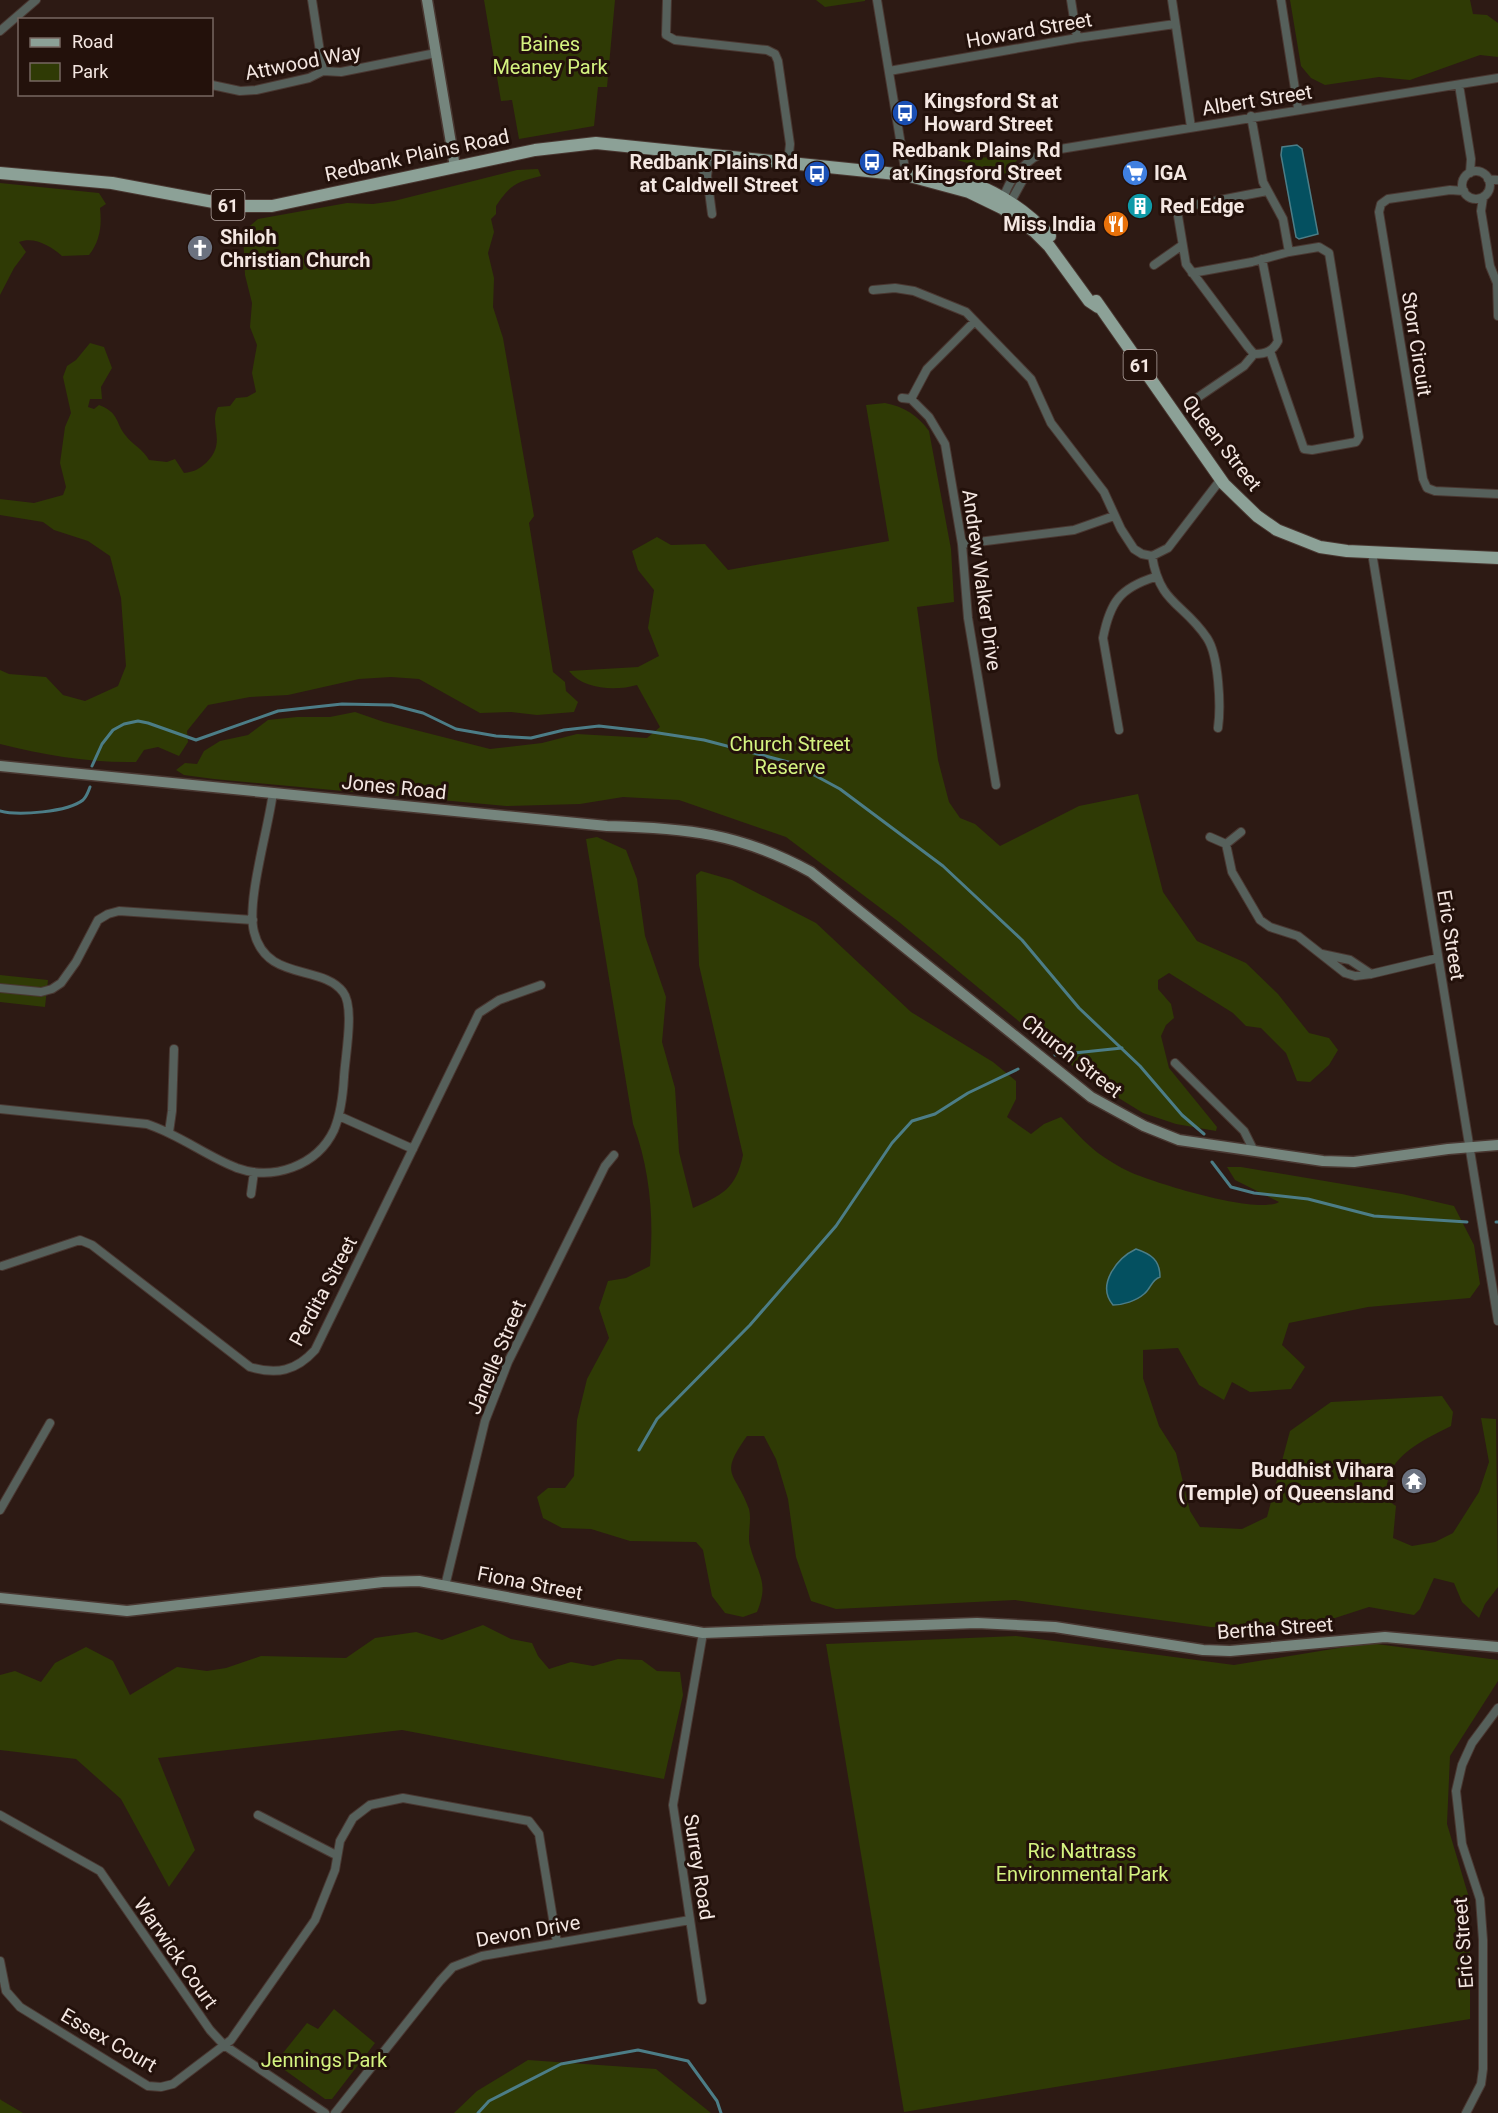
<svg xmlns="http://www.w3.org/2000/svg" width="1498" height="2113" font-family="Roboto,sans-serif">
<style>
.green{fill:#2f3a05;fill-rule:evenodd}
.water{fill:#045060;stroke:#4c7d87;stroke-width:1.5}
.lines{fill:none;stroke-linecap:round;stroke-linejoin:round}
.stream{stroke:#4c7d87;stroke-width:3}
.street-casing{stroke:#493731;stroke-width:10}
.secondary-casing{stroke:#493731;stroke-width:13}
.primary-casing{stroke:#493731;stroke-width:14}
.street{stroke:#56605b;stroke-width:8}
.secondary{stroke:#75857d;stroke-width:10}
.primary{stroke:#8ca197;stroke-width:12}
.labels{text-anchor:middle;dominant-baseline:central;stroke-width:6;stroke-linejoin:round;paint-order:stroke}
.shield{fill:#23110b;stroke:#b5a7a2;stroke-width:1.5}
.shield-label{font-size:18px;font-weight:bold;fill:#f4e7e2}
.street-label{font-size:20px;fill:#f4e7e2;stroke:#23110b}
.park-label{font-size:20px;fill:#d4f380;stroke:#23110b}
.poi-label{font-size:20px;font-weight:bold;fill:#f4e7e2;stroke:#23110b;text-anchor:start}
</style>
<rect width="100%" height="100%" fill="#2d1a14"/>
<path class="green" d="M484,0H615L607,87H598L594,126L519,139L512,100L501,101Z
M816,0H865V1L825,7Z
M1290,0H1470L1473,14L1487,15L1498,23V57L1480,55L1410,80L1379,77L1325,85L1311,78L1301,66Z
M1022,154L1006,174L957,160Z
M538,169L541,176C516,182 510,185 496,206V214L491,219L494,232L488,253L494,278L493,307L503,338L534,516L529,523L553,672L565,682L566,691L578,702L574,712L537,715L511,712L480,713L419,679L391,677L359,679L288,695L250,697L208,705L187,731L188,742L179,756L158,747L144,750L136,762C90,763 44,755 0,744V670L9,674L46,677L63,695L85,701L118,686L126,666L121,598L110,556L88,541L54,530L43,522L0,515V499L34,503L63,495L66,487L60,463L65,427L71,413L63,377L67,366L76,360L90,343L104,347L112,368L101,387L102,399H90L88,407L94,409L99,405C120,413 115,423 126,436C133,445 143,449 149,460L167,462L175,459L184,473C194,472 199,469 206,463C228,442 208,425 218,407L230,406L236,398L247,397L256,392L252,373L257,345L250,327L252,303L245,275L243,232L258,219L347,203L373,204L394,201L517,170Z
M0,183L99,193L106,204L100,208C102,226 100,241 89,255L62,256C51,246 34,236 19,242L26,252L14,268L0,295Z
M885,403C905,407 917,415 929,431L951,549L954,602L917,607L938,760L949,802L960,818L975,824L1000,846L1079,806L1138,794L1163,892L1197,941L1246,963L1278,994L1309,1033L1329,1038L1338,1050L1329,1065L1310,1082L1297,1081L1286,1053L1261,1028L1246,1026L1233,1013L1169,973L1158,980V989L1171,1004L1174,1018L1166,1025L1161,1036L1169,1068L1217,1127L1216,1131L1176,1124L1143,1113L1091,1081L899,922L786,837L679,800L623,797L580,804L506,806L214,779L184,775L176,770L185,763L197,764L204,751L220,741L248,735L268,720L297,717H330L355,712L384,722L490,749L542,743L577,734L647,738L660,727L637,685C617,691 583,690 569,671L638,667L659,656L648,628L654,590L638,570L632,551L657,537L671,545L705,544L728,570L889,541L866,405Z
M597,837L626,850L637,879L645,936L666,997L662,1042L675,1088L679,1152L693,1208C722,1195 736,1189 743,1155L699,965L696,875L701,871L732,880L816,923L911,1012L993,1062L1016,1081V1099L1007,1117L1031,1134L1044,1124L1061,1117C1073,1129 1085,1143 1098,1153C1108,1160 1119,1167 1130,1172C1155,1183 1257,1215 1279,1202L1235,1180L1227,1167H1241L1402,1194L1454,1206L1474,1245L1480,1284L1470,1298L1368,1307L1289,1323L1282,1345L1305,1367L1291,1389L1250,1392L1232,1382L1224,1400L1199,1385L1178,1348L1143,1350V1378L1159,1426L1176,1453L1190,1511L1200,1527L1242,1529L1267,1517L1290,1431L1331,1402L1442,1396L1453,1412L1451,1426C1431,1436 1403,1449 1392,1469C1388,1477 1386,1489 1384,1498L1396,1506L1393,1538L1412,1546L1435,1542L1453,1533L1479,1492L1489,1462L1481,1418L1496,1419L1498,1587L1485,1604L1479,1618L1462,1602L1454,1583L1434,1578L1420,1609L1414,1615L1369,1607L1332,1619L1260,1628L1211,1627L1015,1600L836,1609L811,1601L796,1557L788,1499L776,1459L764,1436H747C718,1477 735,1470 749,1509C752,1521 747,1535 750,1546C757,1574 770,1581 757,1612L743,1617L725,1613L712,1596L703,1550L696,1542L630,1541L591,1529L562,1528L543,1518L537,1497L548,1488H565L574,1476L577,1420L587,1379L609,1338L599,1308L608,1281L626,1278L650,1266C654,1218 650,1169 633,1124L586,839ZM1116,1264L1155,1279C1144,1295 1136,1298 1119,1305L1106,1287Z
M0,975L48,980L45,1007L0,1002Z
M483,1625L511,1639L532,1643L538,1656L549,1669L571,1662L593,1666L618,1659L642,1660L657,1671L680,1672L683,1695L664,1779L402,1730L158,1758L195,1850L169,1887L121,1799L76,1759L0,1750V1675L15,1671L41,1682L55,1663L86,1647L113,1661L130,1695L177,1667L207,1671L226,1668L261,1656L346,1658L375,1638L416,1632L442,1640Z
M1016,1636L1234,1665L1369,1643L1498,1660V1681L1450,1756L1447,1824L1470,1901V2019L904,2112L826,1644Z
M334,2009L375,2043L332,2099H325L275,2063L307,2023L318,2029Z
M528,2060L656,2069L711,2113H454L477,2091Z
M0,2099L1,2100L23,2113H0Z"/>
<path class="water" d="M1297,145L1302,149L1318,234L1299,239L1296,237L1281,155L1282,147Z
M1136,1249C1151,1254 1160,1260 1160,1277C1151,1280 1151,1289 1144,1294C1136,1301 1123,1305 1113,1305C1096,1285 1117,1258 1136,1249Z"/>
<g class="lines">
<path class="stream" d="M92,766L102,744L113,730L124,724L138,721L148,723L196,740L278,711L342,704L392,705L423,713L456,729L496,736L531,738L564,730L599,726L652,732L704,740L792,763L840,789L943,866L1022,940L1079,1008L1140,1066L1182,1115L1204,1134
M0,811C18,816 68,812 83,800C87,796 88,792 90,787
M1055,1055L1122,1048
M1212,1162L1231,1187L1254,1193L1308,1199L1374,1216L1467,1222
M1496,1222H1498
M639,1450L657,1419L750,1325L836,1226L892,1143L912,1121L935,1114L968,1093L1018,1069
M478,2113L489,2101L561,2064L638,2050L688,2061L717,2101L721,2113"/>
<g class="street-casing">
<path id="street" d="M312,0L323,71
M667,0L666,35L675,40L767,50L775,54L778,61L790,144L788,163
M877,0L906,175
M1071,0L1077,38
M1172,0L1191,127
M1281,0L1298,108
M0,31L36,0
M889,71L1077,38L1175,24
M212,85L240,91L256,90L309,78L323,71L341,72L436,53
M1459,85L1471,159L1470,173
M1251,116L1263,182L1283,219L1289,252L1319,247L1329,253L1359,437L1356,442L1312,450L1304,449L1270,351
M686,153L697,162L707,176L709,161L719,156
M1462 185a14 14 0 1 1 28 0a14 14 0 1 1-28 0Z
M707,176L712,214
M1488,179L1498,180
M1464,191L1450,190L1388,199L1381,204L1379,212L1423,479L1427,488L1435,491L1498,494
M1483,198L1481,211L1490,266L1497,283L1498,316
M1003,200C1008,179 1028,157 1048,151L1498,78
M1009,205L1026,174V166
M1262,259L1278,341C1273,351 1266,354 1254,354L1248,347L1186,264L1178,216V210L1184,207L1267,191
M1154,265L1181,246
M1192,273L1252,262L1289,252
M873,290L895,288L914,291L966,312L1031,379L1051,423L1104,492L1121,529L1134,549L1142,554L1152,556L1168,548L1221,479
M902,398L911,399L929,417L945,444L962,544L968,618L996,785
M911,399L927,369L974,322
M1194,400L1244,366L1254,354
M962,544L1074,530L1114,516
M1372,553L1498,1321
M1152,556C1160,605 1183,602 1207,638C1219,656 1221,707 1218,728
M1119,730L1103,638C1110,602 1120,588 1155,577
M1210,837L1226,844L1241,832
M1226,844L1232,872L1260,920L1270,927L1298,936L1345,973L1355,976L1371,974L1438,958
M1322,954L1350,960L1371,974
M0,988L41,992L52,989L61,983L76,962L98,920L108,914L119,911L253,920
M1175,1063L1244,1131L1254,1151
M0,1109L147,1124C180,1135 206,1156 237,1168C273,1181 317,1166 334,1130C341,1113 343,1095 344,1077C345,1057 355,1007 343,992C322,964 266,982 254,932C246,901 269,827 273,792
M339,1116L413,1149
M169,1132L172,1111L174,1049
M251,1194L254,1172
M2,1266L80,1240L92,1245L250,1367C277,1375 296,1371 315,1350L479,1013L499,1000L541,985
M0,1510L50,1423
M445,1586L485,1421L508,1362L605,1166L614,1155
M0,1815L100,1871L210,2030L224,2045L325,2113
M258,1815L336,1855
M0,1961L6,1991L20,2007L148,2086L161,2087L173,2084L231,2040L315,1920L335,1870L340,1841L353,1818L370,1805L403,1798L529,1821L539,1834L557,1943
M702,2000L673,1805L703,1633
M335,2113L440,1981L453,1967L482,1956L690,1920
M1466,2113L1481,2084L1483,2069V1940L1480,1899L1462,1844L1456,1791L1462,1765L1472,1743L1498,1708"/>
</g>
<g class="secondary-casing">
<path id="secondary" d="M427,0L455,167
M0,766L607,826C686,828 740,833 811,872L1091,1097L1144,1126L1179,1140L1323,1161L1354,1162L1448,1149L1498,1145
M0,1598L127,1611L383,1582L419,1581L703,1633L977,1623L1055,1627L1203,1650L1230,1651L1385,1637L1498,1647"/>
</g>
<g class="primary-casing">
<path id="primary" d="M925,171C977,181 1013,197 1050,236
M0,173L112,183L235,206H272L535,150L596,143L906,175L969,192L1002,208L1035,232L1049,246L1089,301L1098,307
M1096,301L1224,484L1257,516L1277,530L1320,547L1347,551L1498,558"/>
</g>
<use href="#street" class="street"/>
<use href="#secondary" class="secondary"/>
<use href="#primary" class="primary"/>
</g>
<defs>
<g id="bus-disc" transform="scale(1.35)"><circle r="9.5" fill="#1a4fb4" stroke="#23110b"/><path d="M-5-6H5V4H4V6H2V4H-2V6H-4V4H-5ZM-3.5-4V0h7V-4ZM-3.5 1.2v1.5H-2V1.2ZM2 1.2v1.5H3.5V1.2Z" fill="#fff"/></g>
<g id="supermarket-disc" transform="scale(1.35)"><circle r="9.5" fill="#3f7fe0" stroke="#23110b"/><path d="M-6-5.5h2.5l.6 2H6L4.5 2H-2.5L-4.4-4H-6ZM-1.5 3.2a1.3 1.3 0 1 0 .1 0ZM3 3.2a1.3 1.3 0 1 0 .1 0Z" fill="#fff"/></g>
<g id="building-disc" transform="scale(1.35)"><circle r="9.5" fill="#0f9aa8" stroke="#23110b"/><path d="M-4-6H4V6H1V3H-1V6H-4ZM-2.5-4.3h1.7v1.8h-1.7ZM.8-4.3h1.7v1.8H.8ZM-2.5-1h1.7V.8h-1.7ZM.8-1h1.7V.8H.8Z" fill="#fff"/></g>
<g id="restaurant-disc" transform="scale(1.35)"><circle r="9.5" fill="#e8710a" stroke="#23110b"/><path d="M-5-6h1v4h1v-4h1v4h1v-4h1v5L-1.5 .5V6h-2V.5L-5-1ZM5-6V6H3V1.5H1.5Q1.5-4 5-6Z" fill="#fff"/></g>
<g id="church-disc" transform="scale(1.35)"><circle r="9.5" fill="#6b7280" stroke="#23110b"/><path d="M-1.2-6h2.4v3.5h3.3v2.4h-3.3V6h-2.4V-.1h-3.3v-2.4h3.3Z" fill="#fff"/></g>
<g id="temple-disc" transform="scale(1.35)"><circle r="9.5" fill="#6b7280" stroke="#23110b"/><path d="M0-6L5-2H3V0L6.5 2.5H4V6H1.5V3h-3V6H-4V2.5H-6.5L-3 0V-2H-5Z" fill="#fff"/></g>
</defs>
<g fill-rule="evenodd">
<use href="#bus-disc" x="905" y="113"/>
<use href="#bus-disc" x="872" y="162"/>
<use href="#supermarket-disc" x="1135" y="173"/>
<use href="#bus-disc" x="817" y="174"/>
<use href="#building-disc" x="1140" y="206"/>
<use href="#restaurant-disc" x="1116" y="224"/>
<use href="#church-disc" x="200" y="248"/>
<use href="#temple-disc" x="1414" y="1481"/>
</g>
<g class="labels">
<g class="shield">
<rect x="211.5" y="190" width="33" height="30" rx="4.5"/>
<rect x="1123.5" y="350" width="33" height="30" rx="4.5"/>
</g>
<g class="shield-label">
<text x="228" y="205">61</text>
<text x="1140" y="365">61</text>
</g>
<g class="street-label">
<text transform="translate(1029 30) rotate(-10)">Howard Street</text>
<text transform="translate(303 62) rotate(-11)">Attwood Way</text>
<text transform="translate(1257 100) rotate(-9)">Albert Street</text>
<text transform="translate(417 155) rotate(-12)">Redbank Plains Road</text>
<text transform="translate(1417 344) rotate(81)">Storr Circuit</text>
<text transform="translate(1222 443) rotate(52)">Queen Street</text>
<text transform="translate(982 580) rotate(82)">Andrew Walker Drive</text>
<text transform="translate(394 787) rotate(6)">Jones Road</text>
<text transform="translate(1451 935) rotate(81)">Eric Street</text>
<text transform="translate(1072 1056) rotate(38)">Church Street</text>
<text transform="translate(323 1291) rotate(-62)">Perdita Street</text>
<text transform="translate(496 1357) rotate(-67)">Janelle Street</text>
<text transform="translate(530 1583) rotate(11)">Fiona Street</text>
<text transform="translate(1275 1628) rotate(-4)">Bertha Street</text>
<text transform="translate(699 1867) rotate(81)">Surrey Road</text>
<text transform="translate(528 1931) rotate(-10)">Devon Drive</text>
<text transform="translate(1463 1943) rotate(-94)">Eric Street</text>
<text transform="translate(176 1953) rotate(55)">Warwick Court</text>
<text transform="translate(109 2040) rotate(30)">Essex Court</text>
</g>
<g class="park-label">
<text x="550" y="44">Baines<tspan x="550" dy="23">Meaney Park</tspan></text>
<text x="790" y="744">Church Street<tspan x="790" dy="23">Reserve</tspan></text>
<text x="1082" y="1851">Ric Nattrass<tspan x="1082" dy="23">Environmental Park</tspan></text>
<text x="324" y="2060">Jennings Park</text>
</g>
<g class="poi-label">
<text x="924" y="101">Kingsford St at<tspan x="924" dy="23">Howard Street</tspan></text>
<text x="892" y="150">Redbank Plains Rd<tspan x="892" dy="23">at Kingsford Street</tspan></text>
<text x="798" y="162" text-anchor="end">Redbank Plains Rd<tspan x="798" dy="23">at Caldwell Street</tspan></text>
<text x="1154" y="173">IGA</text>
<text x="1160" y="206">Red Edge</text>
<text x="1096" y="224" text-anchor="end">Miss India</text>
<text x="220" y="237">Shiloh<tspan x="220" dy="23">Christian Church</tspan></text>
<text x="1394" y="1470" text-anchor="end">Buddhist Vihara<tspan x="1394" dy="23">(Temple) of Queensland</tspan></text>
</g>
</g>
<rect x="18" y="18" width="195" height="78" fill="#23110b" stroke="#776761" stroke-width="1.5"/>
<rect x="30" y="38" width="30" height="9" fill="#8ca197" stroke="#776761" stroke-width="1.5"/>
<text x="72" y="48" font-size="18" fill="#f4e7e2">Road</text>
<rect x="30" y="63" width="30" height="18" fill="#2f3a05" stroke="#776761" stroke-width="1.5"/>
<text x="72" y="78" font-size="18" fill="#f4e7e2">Park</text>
</svg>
